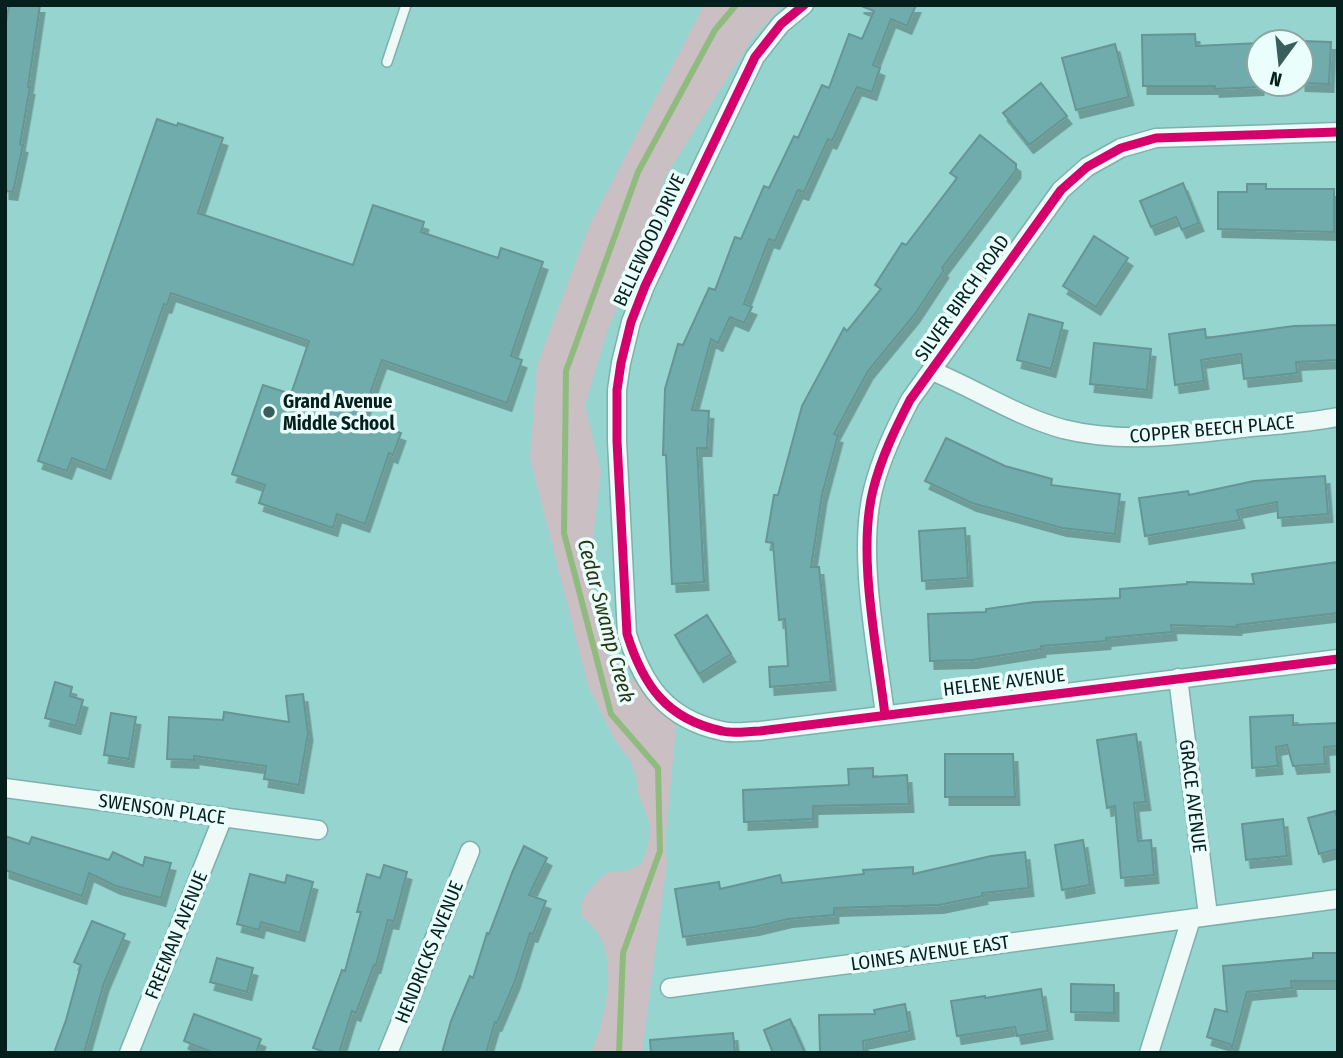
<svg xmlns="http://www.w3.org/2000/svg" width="1343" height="1058" font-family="'Fira Sans Condensed',sans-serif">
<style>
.green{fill:#cabfc3}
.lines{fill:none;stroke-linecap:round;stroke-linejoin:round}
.stream{stroke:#90bb7e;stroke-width:6}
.building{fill:#71acac;stroke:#659594;stroke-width:2;filter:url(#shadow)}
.service-casing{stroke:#7db1ac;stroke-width:12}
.minor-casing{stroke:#7db1ac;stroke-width:21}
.service{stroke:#eff9f8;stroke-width:9}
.minor{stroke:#eff9f8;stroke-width:18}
.cycleway-casing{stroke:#eafefc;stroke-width:13}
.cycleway{stroke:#d6006c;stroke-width:9}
.poi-dot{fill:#385f5b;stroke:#eafefc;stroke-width:2.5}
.labels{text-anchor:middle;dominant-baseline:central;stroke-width:7;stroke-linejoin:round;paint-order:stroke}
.street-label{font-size:19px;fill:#051f1c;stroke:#eafefc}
.poi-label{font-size:19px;font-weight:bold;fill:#051f1c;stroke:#eafefc;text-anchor:start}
.water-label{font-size:21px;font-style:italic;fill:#283512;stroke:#eafefc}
</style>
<defs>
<filter id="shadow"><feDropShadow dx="4.5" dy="8" stdDeviation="0" flood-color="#0004"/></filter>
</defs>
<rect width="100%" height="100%" fill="#96d5cf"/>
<path class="green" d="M704,5H783L754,36L665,177L639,258L608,329L585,405L601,471L592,548V603L607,643L631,679L677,719L665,844L667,863L642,1053H591C607,1014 624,945 582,917C577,898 595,883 608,872L626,871L641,864L648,848L650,824L638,793L636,775L631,762L615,740L588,686L530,458L537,366L589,226Z"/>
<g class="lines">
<path class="stream" d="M619,1053L623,953L660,851L658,768L611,714L564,533L566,371L638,172L715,30L736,5"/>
</g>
<path class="building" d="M9,5H40L28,87H30L20,144L23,145L13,192L5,191V28Z
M859,5H916L907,26L891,19L873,65L880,68L872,92L857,87L832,141L828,139L804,192L798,190L775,241L769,239L744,304L752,307L744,323L730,317L718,343L711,339L692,410L709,411L707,448H697L704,582L672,584L666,455H663L665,389L678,344L683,345L709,288L715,290L735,237L741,239L764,186L769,188L794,136L798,138L822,85L829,88L849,34L862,39L874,11Z
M1195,34L1196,46L1259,43V87L1215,89V86H1143L1142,35Z
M1301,41L1331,42L1329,84L1301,83Z
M1115,44L1129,97L1076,110L1062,58Z
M1041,83L1067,116L1029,145L1003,113Z
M157,119L177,126L178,123L223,138L198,213L353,265L373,205L424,222L421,232L498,258L501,248L543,262L511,356L522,360L507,403L382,360L361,419L401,433L393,455L389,453L365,524L337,514L333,528L259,503L265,485L232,474L263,385L291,394L309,341L171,293L167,305L164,304L106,471L72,458L67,471L38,461Z
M980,135L1016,164V170L942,268L944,270L915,314L868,371L834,434L838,435L822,495L811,567H819L831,682L770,687L769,667L788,666L785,619L779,620L773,543L766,542L774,495H778L802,406L844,328L847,331L881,289L875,285L902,243L906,245L957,178L950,173Z
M1183,183L1199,223L1182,230L1176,217L1151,227L1140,201Z
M1247,184H1266V189H1334V232L1218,229V192H1247Z
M1094,236L1128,258L1096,307L1063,286Z
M1029,314L1063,323L1051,369L1017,360Z
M1338,325V360L1296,362L1297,373L1244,379L1241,354L1201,360L1204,381L1175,385L1169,334L1205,329L1206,338L1294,326Z
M1094,343L1151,349L1147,390L1090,384Z
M946,438L1005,466L1052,479L1051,485L1120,494L1115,534L1062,528L972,503L925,481Z
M1325,476L1328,514L1278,518L1277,502L1237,510L1240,520L1145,536L1139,498L1188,491L1189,495L1254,481Z
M965,528L968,578L922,581L919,531Z
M1338,562V613L1237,625V627L1171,625L1172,632L1106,638V641L1041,646V649L972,660L930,661L928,614L986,612V609L1035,602L1120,598V589L1187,584V582L1254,584L1252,574Z
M707,615L731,654L699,674L675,635Z
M55,682L72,687L70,696L83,700L76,726L45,718Z
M303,694L308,733L299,785L264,779L266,766L194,756V760L167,759L169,717L223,720L224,712L289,722L286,696Z
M111,713L136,717L129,759L104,755Z
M1293,715V725L1338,723V746L1324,747L1325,764L1293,766L1287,745L1276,747L1278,766L1252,768L1250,717Z
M1136,734L1146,802L1134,803L1138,841L1151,840L1154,875L1121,878L1115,806L1107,808L1097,740Z
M945,754H1013L1015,797H945Z
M873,768V777L907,775L909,804L813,806V819L744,822L743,790L849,785L848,769Z
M1335,811L1338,821V849L1319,854L1308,818Z
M1283,819L1287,856L1246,860L1242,824Z
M5,836L29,844L32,837L109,860L113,852L143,866L145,857L171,863L161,898L116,886L89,873L82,896L5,870Z
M1083,840L1090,885L1062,890L1055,845Z
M524,846L547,858L529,895L546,901L533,934L530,933L515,981L497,1023L495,1022L486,1053H442L451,1021L470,976L473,978L487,933L489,934L512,873Z
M1025,852L1029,888L982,893L983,896L939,905L834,908V915L788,919L755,927L683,937L675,889L719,882L720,889L780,875L782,883L864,874L863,870L913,867V874L991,856Z
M384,865L407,872L394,921L388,920L376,965H374L356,1013L352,1011L339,1053H327L313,1048L342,970L345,971L361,912H357L367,874L380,878Z
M250,874L285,883L287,875L313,882L300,933L261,922L259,930L237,924Z
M92,921L125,934L104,983L84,1053H54L66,1020L81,965L74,962Z
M1313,953H1338V981H1291L1292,988L1247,992L1232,1048L1230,1044L1207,1037L1215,1009L1227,1012L1223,966L1313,958Z
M217,958L253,968L247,992L210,982Z
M1071,984L1114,985V1013L1071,1012Z
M1041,989L1048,1031L1017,1036L1015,1027L957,1036L951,1001L985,996V998Z
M905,1004L910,1031L863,1041L864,1053H820L819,1015L875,1014L874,1010Z
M194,1014L261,1039L256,1053H214L184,1041Z
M790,1019L805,1053H773L764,1030Z
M733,1033L735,1053H651L650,1040Z"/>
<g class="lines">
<g class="service-casing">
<path id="service" d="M387,62L406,5"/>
</g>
<g class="minor-casing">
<path id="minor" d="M804,5L781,24L755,57L645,286L631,322L621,363L617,390V441L627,634C643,685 666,719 722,731C734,734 748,731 760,731L1338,659
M932,371C976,389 1016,416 1063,429C1123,444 1182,435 1243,428C1274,425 1307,423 1338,417
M1178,678L1208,915
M885,715C877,648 857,554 873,490C881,458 895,429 910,400L1061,190L1087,167L1121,148L1156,138L1338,132
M5,788L318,830
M670,988L1338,899
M129,1053L223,817
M388,1053L470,851
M1149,1053L1191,919"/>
</g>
<use href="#service" class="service"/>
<use href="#minor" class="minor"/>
<g class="cycleway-casing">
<path id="cycleway" d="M804,5L781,24L755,57L645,286L631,322L621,363L617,390V441L627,634C643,685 666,719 722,731C734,734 748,731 760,731L1338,659
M885,715C877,648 857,554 873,490C881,458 895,429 910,400L1061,190L1087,167L1121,148L1156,138L1338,132"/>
</g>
<use href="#cycleway" class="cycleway"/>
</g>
<circle class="poi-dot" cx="269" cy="412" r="7"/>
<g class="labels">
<g class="street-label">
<text transform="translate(649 240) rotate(-65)">BELLEWOOD DRIVE</text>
<text transform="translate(962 298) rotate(-55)">SILVER BIRCH ROAD</text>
<text transform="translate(1212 429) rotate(-5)">COPPER BEECH PLACE</text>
<text transform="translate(1004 682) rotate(-7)">HELENE AVENUE</text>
<text transform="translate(1193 796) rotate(83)">GRACE AVENUE</text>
<text transform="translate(162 809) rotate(8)">SWENSON PLACE</text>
<text transform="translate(176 935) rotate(-68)">FREEMAN AVENUE</text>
<text transform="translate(429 952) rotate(-68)">HENDRICKS AVENUE</text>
<text transform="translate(930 953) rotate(-8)">LOINES AVENUE EAST</text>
</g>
<g class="poi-label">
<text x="283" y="401">Grand Avenue<tspan x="283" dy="22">Middle School</tspan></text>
</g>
<g class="water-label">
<text transform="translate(606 621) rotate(75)">Cedar Swamp Creek</text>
</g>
</g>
<rect width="1343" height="1058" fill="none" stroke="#051f1c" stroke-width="14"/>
<g transform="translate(1280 63) rotate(195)"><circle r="33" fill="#eafefc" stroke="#8ea5a2" stroke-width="2"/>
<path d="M0-5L12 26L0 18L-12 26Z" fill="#385f5b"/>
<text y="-10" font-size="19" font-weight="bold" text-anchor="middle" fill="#051f1c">N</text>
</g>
</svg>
